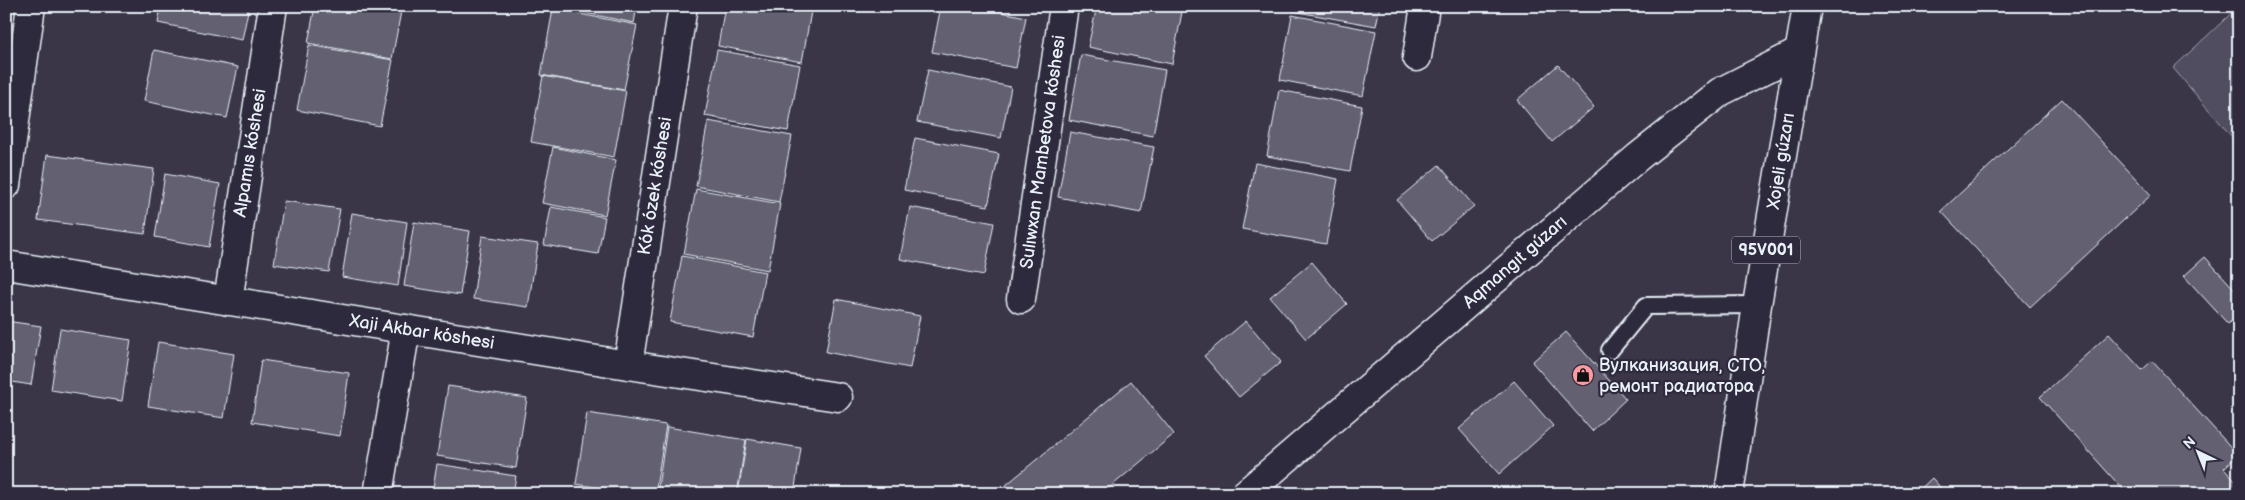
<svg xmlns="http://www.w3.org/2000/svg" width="2245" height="500" font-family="'Balsamiq Sans',sans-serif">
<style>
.green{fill:#504e5f;stroke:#9ca0ac}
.building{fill:#636171;stroke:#e8f1f8}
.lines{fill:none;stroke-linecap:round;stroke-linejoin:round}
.service-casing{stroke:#e8f1f8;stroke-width:20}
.minor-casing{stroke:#e8f1f8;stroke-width:31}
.tertiary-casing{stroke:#e8f1f8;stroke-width:31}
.primary-casing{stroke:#e8f1f8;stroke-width:31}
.service{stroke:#2f2a3d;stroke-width:16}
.minor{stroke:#2f2a3d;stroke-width:28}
.tertiary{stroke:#2f2a3d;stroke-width:28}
.primary{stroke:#2f2a3d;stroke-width:28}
.labels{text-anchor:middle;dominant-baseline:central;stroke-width:4.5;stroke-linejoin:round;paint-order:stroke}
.shield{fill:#2f2a3d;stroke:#b0b5c0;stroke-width:1}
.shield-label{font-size:16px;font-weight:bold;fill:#e8f1f8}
.street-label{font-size:18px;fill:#e8f1f8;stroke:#2f2a3d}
.poi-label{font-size:18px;fill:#e8f1f8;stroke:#2f2a3d;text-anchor:start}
</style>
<rect width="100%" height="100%" fill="#3a3648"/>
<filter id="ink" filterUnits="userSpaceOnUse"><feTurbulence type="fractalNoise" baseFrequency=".02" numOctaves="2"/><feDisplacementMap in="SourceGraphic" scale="10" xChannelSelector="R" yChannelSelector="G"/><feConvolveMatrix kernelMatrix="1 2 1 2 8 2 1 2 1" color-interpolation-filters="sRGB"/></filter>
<g filter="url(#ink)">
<path class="green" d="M2239,6V145L2173,68Z"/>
<path class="building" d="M161,6H249L242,40L158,23Z
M315,6H402L392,59L308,43Z
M551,6H637L634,23Z
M725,6H812L802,62L718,46Z
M941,6H972L1026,17L1016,68L932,52Z
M1097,6H1153L1182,12L1172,64L1088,47Z
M1293,6H1380L1376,26L1292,11Z
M1522,6H1558L1557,12Z
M553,9L637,25L624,90L541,75Z
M1292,15L1376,31L1363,96L1280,80Z
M309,45L393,60L380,126L297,110Z
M154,50L238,67L227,118L144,101Z
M717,50L800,65L788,131L705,116Z
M1081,55L1165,70L1153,136L1069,120Z
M1558,65L1594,107L1552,142L1517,100Z
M928,70L1011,87L1001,138L917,122Z
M543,76L626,91L614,157L531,142Z
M1279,90L1362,106L1350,171L1267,156Z
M2062,99L2151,195L2030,307L1941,211Z
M708,121L792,136L779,202L696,186Z
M1070,132L1154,147L1141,213L1058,197Z
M915,138L999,154L988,206L904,190Z
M553,147L616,160L605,215L542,203Z
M47,155L154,169L145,234L38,220Z
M1255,163L1338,179L1326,244L1242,229Z
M1439,165L1474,206L1432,241L1397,200Z
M165,174L220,184L209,247L155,237Z
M696,189L780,204L768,270L684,254Z
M284,201L340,209L329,272L274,264Z
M551,207L605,217L598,254L544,245Z
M910,207L994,223L984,275L900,259Z
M352,213L407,222L398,286L342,277Z
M414,222L470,231L460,295L404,286Z
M482,236L538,244L528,307L473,299Z
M682,256L765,272L753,337L670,322Z
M2205,257L2239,294V314L2228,324L2184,276Z
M1312,262L1347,304L1306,339L1270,297Z
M836,299L920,316L910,368L826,352Z
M6,321L41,326L31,385L6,381Z
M1246,321L1281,362L1239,397L1204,356Z
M60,329L131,340L122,401L51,390Z
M1566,332L1626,399L1592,431L1532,362Z
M2109,334L2142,370L2152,361L2238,455L2224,468L2239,484V494H2127L2040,397Z
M158,342L234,354L224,418L148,406Z
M261,360L349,373L340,436L252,422Z
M1131,381L1174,434L1102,494H1014L1006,485Z
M1514,381L1553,426L1499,474L1459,429Z
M448,386L527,398L516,468L437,456Z
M587,413L666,425L655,494H638L576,484Z
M667,427L746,440L737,494H657Z
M747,439L801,448L794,494L738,493Z
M437,464L516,476L513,494H432Z
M1932,478L1946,494H1915Z"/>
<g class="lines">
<g class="service-casing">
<path id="service" d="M1610,350L1646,306L1757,305"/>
</g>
<g class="minor-casing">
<path id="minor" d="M1417,57L1425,6
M6,185L31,6
M6,265L628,365L838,397
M1021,299L1064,6
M228,301L273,6
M628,365L683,6
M378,494L406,329"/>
</g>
<g class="tertiary-casing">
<path id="tertiary" d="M1245,494L1638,157L1720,92L1799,52"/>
</g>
<g class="primary-casing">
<path id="primary" d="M1729,494L1757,305L1807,6"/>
</g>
<use href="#service" class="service"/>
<use href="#minor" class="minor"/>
<use href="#tertiary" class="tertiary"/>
<use href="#primary" class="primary"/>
</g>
</g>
<defs>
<g id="shop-disc" transform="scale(1.125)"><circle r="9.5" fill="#ff9aa2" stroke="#2f2a3d"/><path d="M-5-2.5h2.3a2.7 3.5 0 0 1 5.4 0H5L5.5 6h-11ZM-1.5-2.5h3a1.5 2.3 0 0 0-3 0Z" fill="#111"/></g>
</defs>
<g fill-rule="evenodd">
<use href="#shop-disc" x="1583" y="375"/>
</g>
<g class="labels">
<rect class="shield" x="1732" y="236.5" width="68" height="27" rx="4"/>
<g class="shield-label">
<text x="1766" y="250">95V001</text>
</g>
<g class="street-label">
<text transform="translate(1043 152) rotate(-82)">Sulıwxan Mambetova kóshesi</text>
<text transform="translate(250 153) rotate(-81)">Alpamıs kóshesi</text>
<text transform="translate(1781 161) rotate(-81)">Xojeli gúzarı</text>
<text transform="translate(655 186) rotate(-81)">Kók ózek kóshesi</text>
<text transform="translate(1515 262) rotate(-41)">Aqmangıt gúzarı</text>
<text transform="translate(422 332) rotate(9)">Xaji Akbar kóshesi</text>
</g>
<g class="poi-label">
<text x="1599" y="365">Вулканизация, СТО,<tspan x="1599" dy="21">ремонт радиатора</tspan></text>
</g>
</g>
<rect width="2245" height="500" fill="none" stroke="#2f2a3d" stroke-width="25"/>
<rect x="12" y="12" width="2220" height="475" fill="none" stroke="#e8f1f8" stroke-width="2" filter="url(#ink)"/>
<g transform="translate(2198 452) rotate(317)" stroke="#2f2a3d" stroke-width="4" paint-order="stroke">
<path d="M0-4L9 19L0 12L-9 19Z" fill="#e8f1f8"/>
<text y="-8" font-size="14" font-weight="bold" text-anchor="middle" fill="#e8f1f8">N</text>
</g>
</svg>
